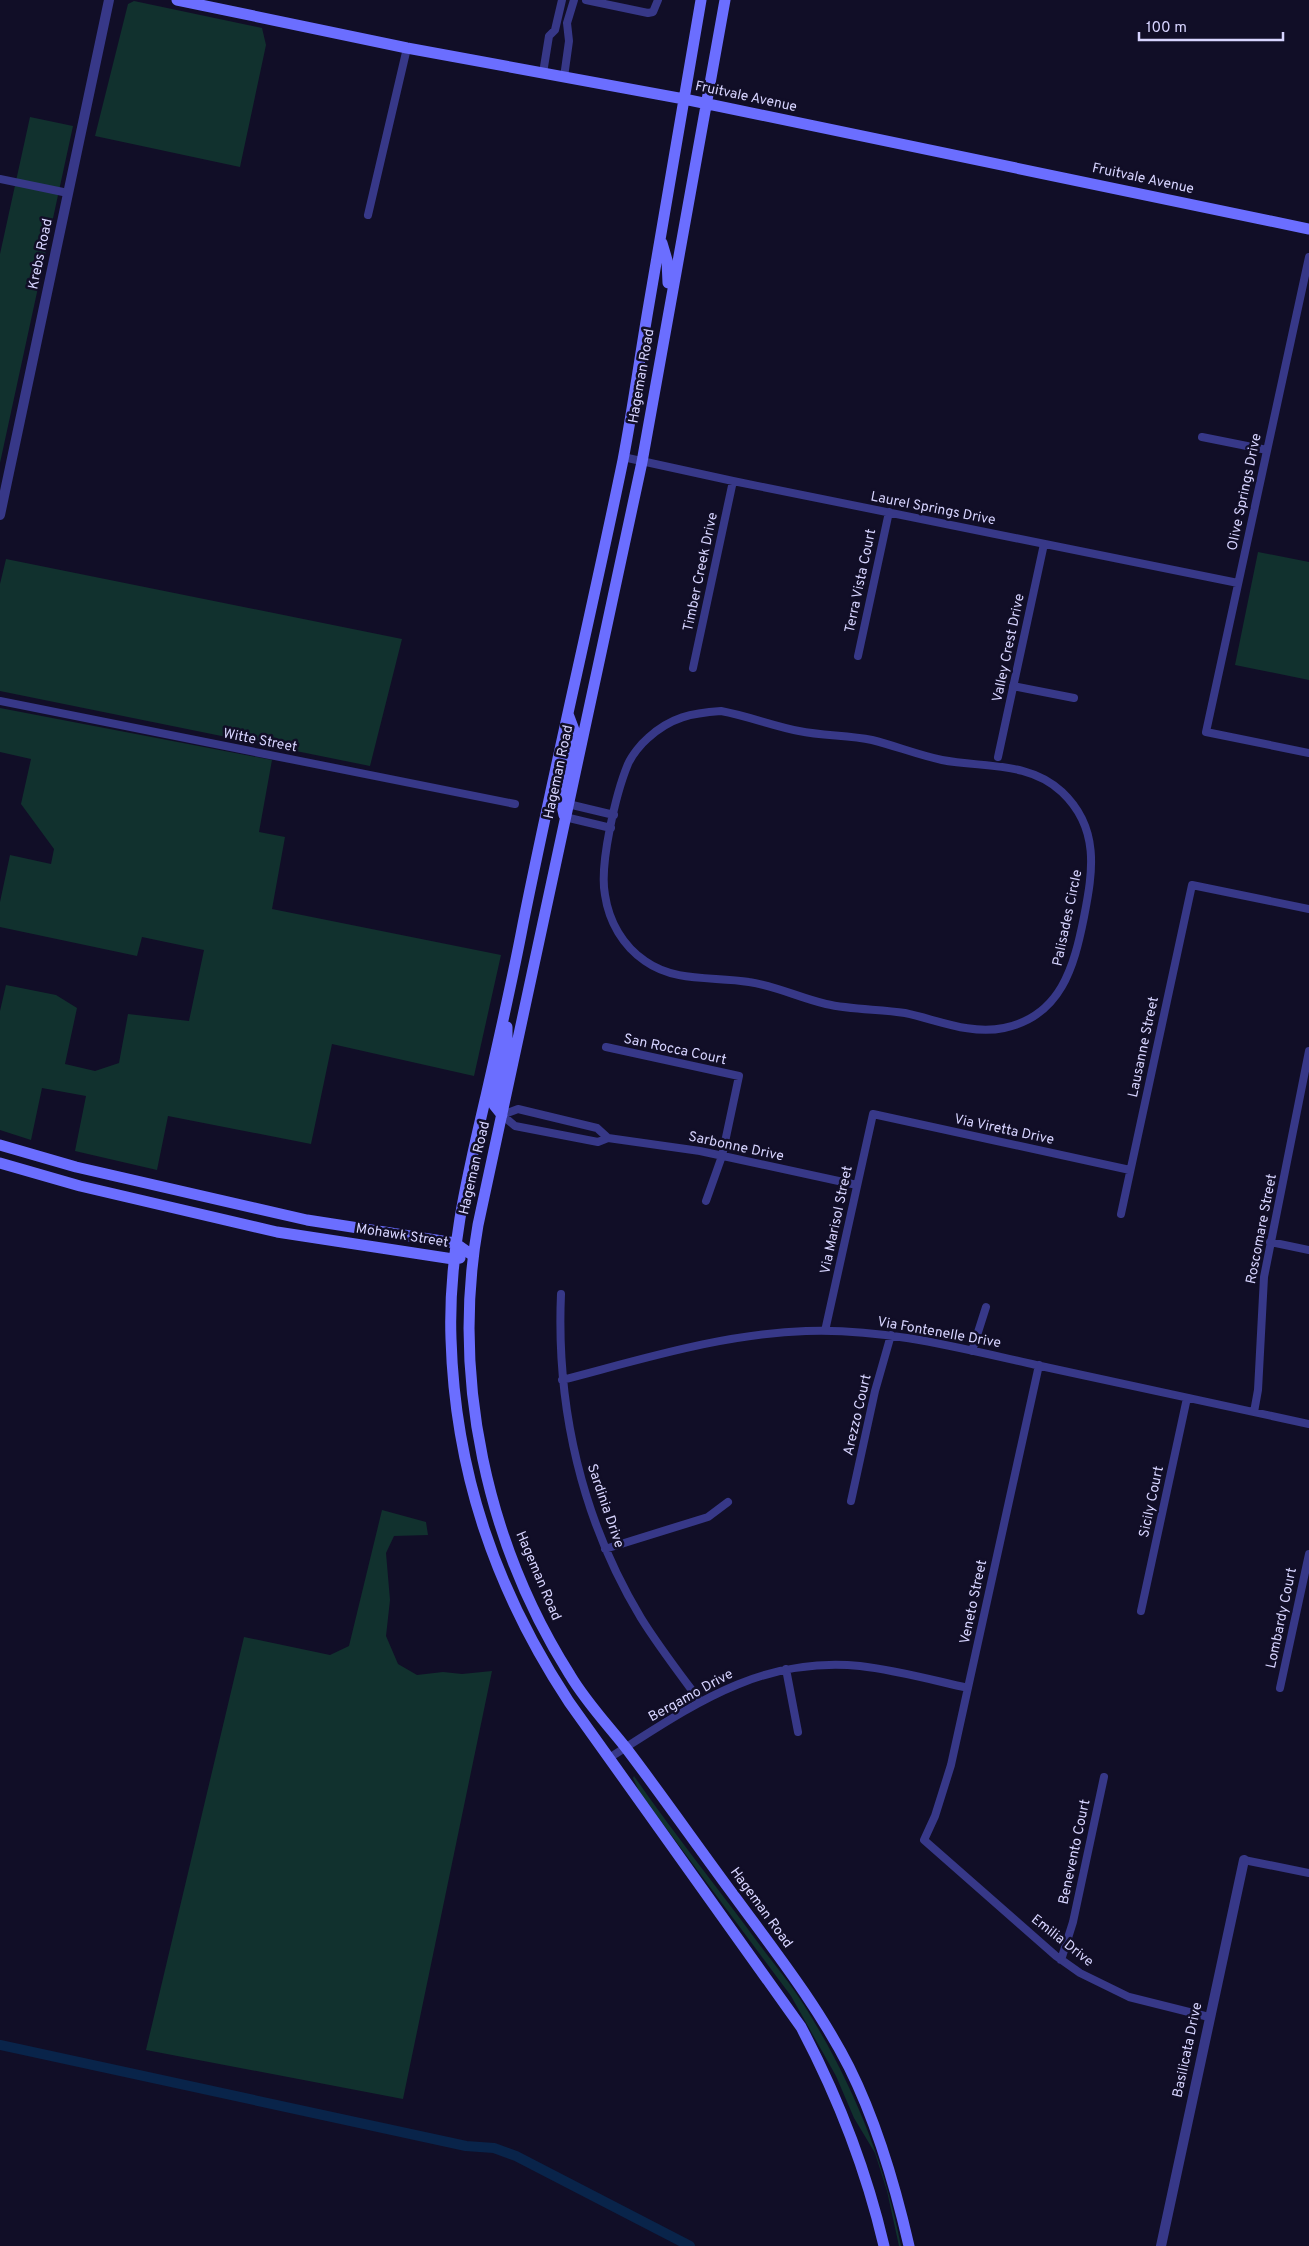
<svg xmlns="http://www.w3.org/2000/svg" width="1309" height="2246" font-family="Overpass,sans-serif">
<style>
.green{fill:#11312e}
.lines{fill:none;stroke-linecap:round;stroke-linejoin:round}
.canal{stroke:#09244a;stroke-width:10}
.minor{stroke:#373888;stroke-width:8}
.tertiary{stroke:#373888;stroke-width:10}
.secondary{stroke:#6b6eff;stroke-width:11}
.labels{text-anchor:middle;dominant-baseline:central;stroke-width:5;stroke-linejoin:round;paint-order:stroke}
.street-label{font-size:14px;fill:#d7d4ff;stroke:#110e27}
</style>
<rect width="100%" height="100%" fill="#110e27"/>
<path class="green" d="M134,1L262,28L266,45L240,167L95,136L128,4Z
M30,117L73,126L0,463V254Z
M1258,552L1309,562V680L1235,665Z
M6,559L402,639L370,766L0,691V584Z
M0,708L272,760L259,832L285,837L272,909L501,955L474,1076L332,1044L311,1144L168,1116L157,1170L75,1151L86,1096L42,1088L31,1140L0,1130V1011L6,985L56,995L77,1008L65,1064L95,1071L119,1063L128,1014L189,1021L204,950L142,937L137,956L0,927V902L10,855L51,864L54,849L21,804L31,759L0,752Z
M382,1510L426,1522L428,1535L394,1536L386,1553L390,1600L386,1636L398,1664L417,1675L443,1672L462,1674L492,1671L403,2099L146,2050L244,1637L330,1655L349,1646Z
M634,1776C674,1834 718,1888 759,1944C774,1964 790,1983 804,2005C851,2080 884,2159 901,2246H899L887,2191L875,2153L854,2118L836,2076L791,1996L640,1793L633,1778Z"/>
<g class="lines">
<path class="canal" d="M0,2045L466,2146L494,2148L516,2156L690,2246"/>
<path class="minor" d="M586,0L648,13L653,12L658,0
M543,73L549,36L555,30L562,0
M564,77L569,41L567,23L574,0
M0,179L68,193
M368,215L407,48
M1309,257L1206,732L1309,753
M1202,437L1267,450
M623,457L733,481L1238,583
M858,656L889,512
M693,668L733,481
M1013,686L1074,698
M0,701L515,804
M721,711C748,716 773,726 799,731C823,736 848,735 872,740C896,746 918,755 942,760C984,768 1029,761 1062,792C1100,828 1093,871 1084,917C1074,967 1061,1016 1004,1028C970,1035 938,1020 905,1013C879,1009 852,1010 826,1004C800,998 776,986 749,982C714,976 676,983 645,961C623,946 609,922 605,895C599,865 616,793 628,764C632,755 641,744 648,738C671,717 692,713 721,711Z
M998,757L1044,544
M568,804L614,815
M565,817L611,828
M606,1047L739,1076L722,1156L706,1201
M502,1115L515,1126L598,1142L608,1138L700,1151L857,1185
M502,1115L518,1109L597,1128L608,1138
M1121,1214L1192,885L1309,909
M1270,1242L1309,1250
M561,1294C556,1408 582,1520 641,1618C659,1647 680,1674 700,1701
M825,1331L873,1114L1130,1170
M972,1351L986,1307
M1039,1365L951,1765L935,1816L924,1840L1056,1956L1080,1973L1129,1997L1209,2017
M562,1380C643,1359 722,1334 806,1331C884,1328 960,1348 1036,1365C1127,1384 1218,1404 1309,1424
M1254,1412L1258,1390L1264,1277L1309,1051
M851,1501L875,1391L891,1335
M605,1549L708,1517L728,1502
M1141,1611L1187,1398
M786,1669L798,1732
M1280,1688L1309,1554
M609,1758C690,1707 758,1656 860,1666C896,1670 932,1680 968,1688
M1244,1860L1309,1873
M1061,1960L1073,1922L1104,1777"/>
<path class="tertiary" d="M0,515L109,0
M1161,2246L1244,1860"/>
<path class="secondary" d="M177,0L407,48L684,99L1309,229
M701,0C684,101 666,202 649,304C640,356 633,408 623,460C591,615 554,769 523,924C512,982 499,1039 486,1096C467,1177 448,1256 451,1339C455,1473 496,1591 569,1702L801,2027C838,2097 866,2169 884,2246
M725,0L642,462L478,1225C451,1379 487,1544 570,1675C586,1702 607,1724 626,1748C664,1798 700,1850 738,1901C777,1954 819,2008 849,2067C877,2123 895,2185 909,2246
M662,243L667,260L668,283
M564,815L560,796L574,730L568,714
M502,1115L494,1105L507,1041V1027
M0,1145L76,1167L307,1220L455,1243L472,1255
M0,1163L80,1186L277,1232L453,1259L460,1258"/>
</g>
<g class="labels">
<g class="street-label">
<text transform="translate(746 97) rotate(12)">Fruitvale Avenue</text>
<text transform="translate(1143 179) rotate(12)">Fruitvale Avenue</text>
<text transform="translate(41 254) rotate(-78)">Krebs Road</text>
<text transform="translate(642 376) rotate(-80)">Hageman Road</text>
<text transform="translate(1245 492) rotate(-78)">Olive Springs Drive</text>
<text transform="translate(933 509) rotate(11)">Laurel Springs Drive</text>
<text transform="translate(701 572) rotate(-78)">Timber Creek Drive</text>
<text transform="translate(861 581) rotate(-78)">Terra Vista Court</text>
<text transform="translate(1009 648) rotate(-78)">Valley Crest Drive</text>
<text transform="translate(260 741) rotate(11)">Witte Street</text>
<text transform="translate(559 772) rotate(-78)">Hageman Road</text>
<text transform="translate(1068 918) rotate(-78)">Palisades Circle</text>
<text transform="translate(1144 1047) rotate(-78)">Lausanne Street</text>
<text transform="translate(675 1050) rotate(12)">San Rocca Court</text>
<text transform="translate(1004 1130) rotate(12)">Via Viretta Drive</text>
<text transform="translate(736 1147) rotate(12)">Sarbonne Drive</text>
<text transform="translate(475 1168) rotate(-77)">Hageman Road</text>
<text transform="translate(837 1220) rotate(-78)">Via Marisol Street</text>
<text transform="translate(1262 1229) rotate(-79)">Roscomare Street</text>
<text transform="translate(402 1236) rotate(9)">Mohawk Street</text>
<text transform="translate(939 1333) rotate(10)">Via Fontenelle Drive</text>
<text transform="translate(858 1415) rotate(-77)">Arezzo Court</text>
<text transform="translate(1152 1502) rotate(-78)">Sicily Court</text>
<text transform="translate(605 1506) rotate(71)">Sardinia Drive</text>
<text transform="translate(538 1576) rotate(67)">Hageman Road</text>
<text transform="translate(974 1602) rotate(-78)">Veneto Street</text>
<text transform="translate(1282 1618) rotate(-78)">Lombardy Court</text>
<text transform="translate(691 1696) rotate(-29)">Bergamo Drive</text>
<text transform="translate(1075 1852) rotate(-78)">Benevento Court</text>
<text transform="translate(761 1908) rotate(54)">Hageman Road</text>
<text transform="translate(1062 1941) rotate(38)">Emilia Drive</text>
<text transform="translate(1188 2050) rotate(-78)">Basilicata Drive</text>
</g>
</g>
<path d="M1139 32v8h144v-8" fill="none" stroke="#d7d4ff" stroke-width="2.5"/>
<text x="1146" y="32" font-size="15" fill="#d7d4ff" stroke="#110e27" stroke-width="4" paint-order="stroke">100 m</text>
</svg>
